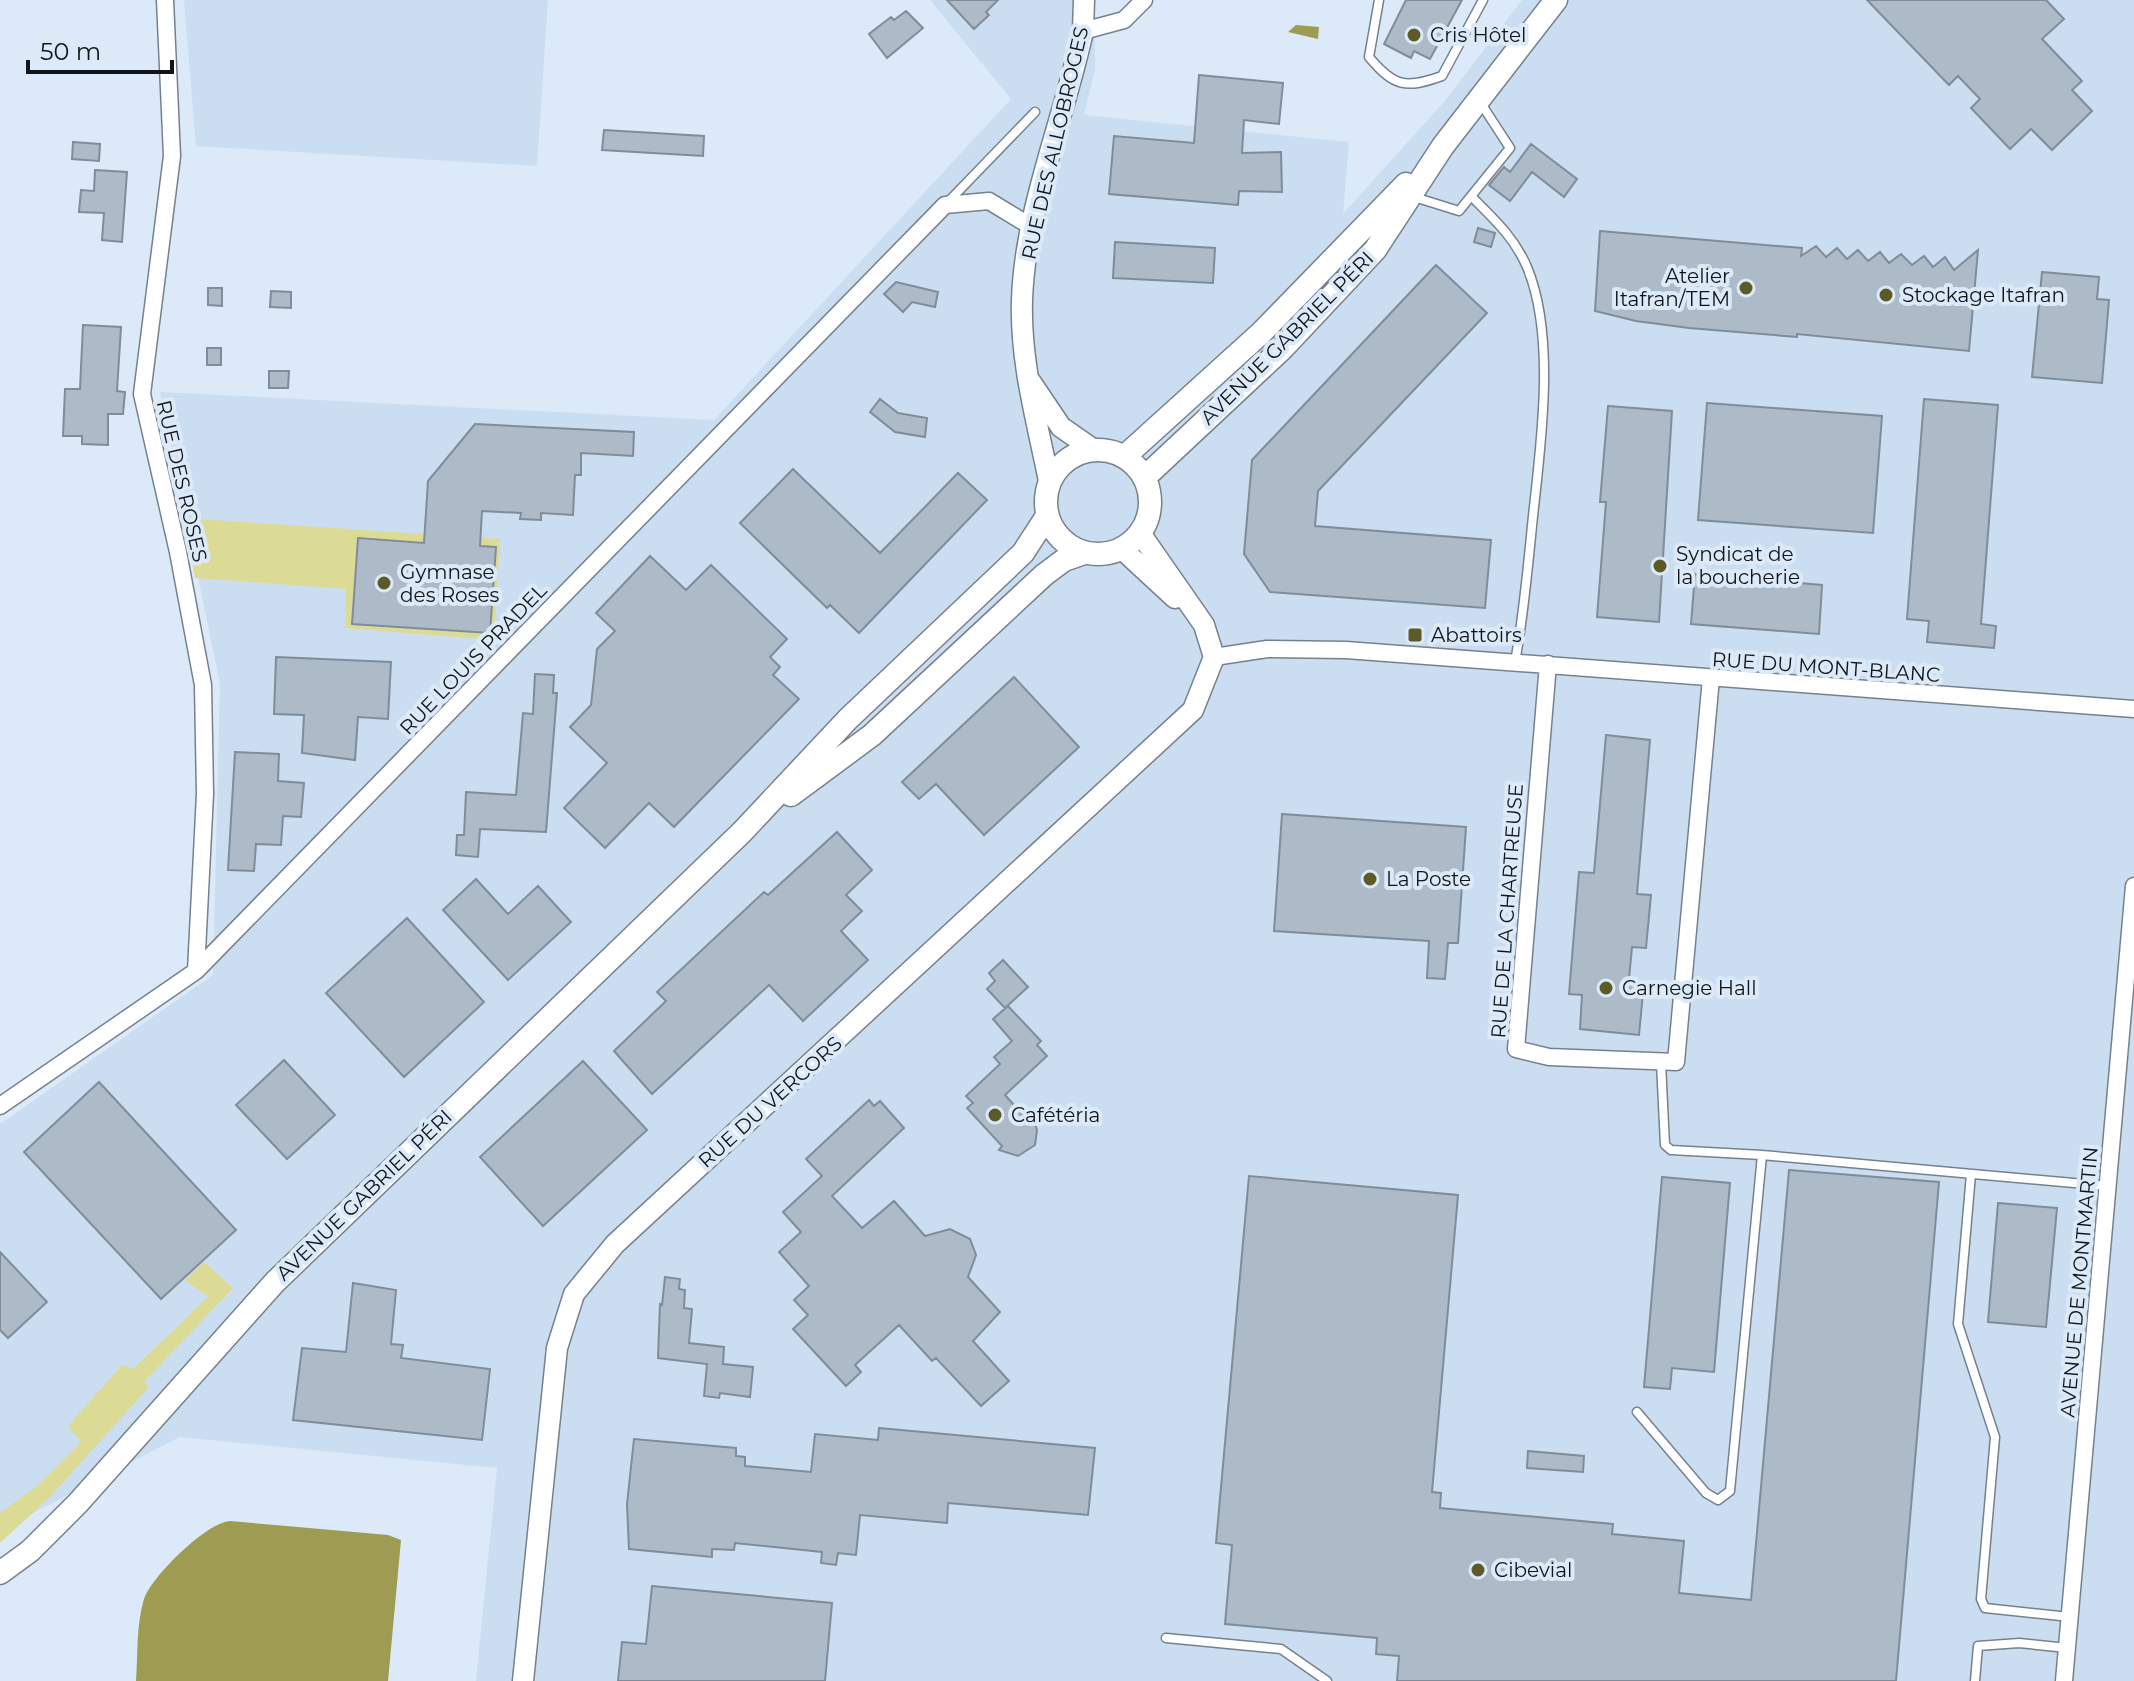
<svg xmlns="http://www.w3.org/2000/svg" width="2134" height="1681" font-family="Montserrat,sans-serif">
<style>
.built{fill:#caddf1;fill-rule:evenodd}
.green{fill:#dcdb96}
.water{fill:#9e9c53}
.building{fill:#adbac8;stroke:#808c99;stroke-width:2}
.lines{fill:none;stroke-linecap:round;stroke-linejoin:round}
.service-casing{stroke:#75818e;stroke-width:11}
.minor-casing{stroke:#75818e;stroke-width:19}
.tertiary-casing{stroke:#75818e;stroke-width:23}
.secondary-casing{stroke:#75818e;stroke-width:25}
.service{stroke:#fff;stroke-width:8}
.minor{stroke:#fff;stroke-width:16}
.tertiary{stroke:#fff;stroke-width:20}
.secondary{stroke:#fff;stroke-width:22}
.poi-dot{fill:#5c5b28;stroke:#dce9f8;stroke-width:3}
.labels{text-anchor:middle;dominant-baseline:central;stroke-width:8;stroke-linejoin:round;paint-order:stroke}
.poi-label{font-size:20px;fill:#101519;stroke:#dce9f8;text-anchor:start}
.street-label{font-size:20px;fill:#101519;stroke:#dce9f8}
</style>
<rect width="100%" height="100%" fill="#dce9f8"/>
<path class="built" d="M184,0H548L537,166L196,146Z
M930,0H1095V69L1084,115L1349,142L1343,214L1444,102L1522,0H2134V1681H476L497,1468L180,1437L0,1530V1124L213,975L220,684L160,392L714,420L1011,99ZM1816,246L1826,257L1837,248L1847,259L1858,250L1868,261L1880,252L1889,263L1901,254L1912,265L1924,256L1933,267L1945,258L1954,270L1967,259L1968,351L1801,256Z"/>
<path class="green" d="M184,518L500,539L494,640L345,628L346,589L195,578Z
M204,1262L233,1288L144,1382L149,1387L49,1498L0,1543V1513L37,1486L81,1442L68,1426L122,1365L133,1369L208,1297L185,1280Z"/>
<path class="water" d="M1296,25L1319,27L1318,39L1288,32Z
M230,1521L388,1535L401,1540L388,1681H136C138,1655 136,1625 144,1599C151,1577 207,1522 230,1521Z"/>
<path class="building" d="M947,0H998L986,12L989,15L974,29Z
M1406,0H1462L1430,59L1414,51L1411,58L1384,44Z
M1867,0H2046L2064,19L2042,39L2082,81L2072,90L2092,111L2052,150L2031,129L2010,149L1971,108L1980,99L1958,76L1949,85Z
M906,11L923,28L887,58L869,34L891,17L894,20Z
M1199,75L1283,83L1279,124L1244,120L1242,153L1281,152L1282,192L1239,191L1238,205L1109,194L1114,136L1194,143Z
M604,130L704,136L703,156L602,150Z
M73,142L100,144L99,161L72,159Z
M1531,144L1577,179L1564,197L1532,172L1510,201L1489,185L1504,167L1510,172Z
M95,170L127,172L122,242L102,240L104,213L79,212L81,190L94,191Z
M1478,228L1495,233L1491,247L1474,242Z
M1600,231L1802,248L1801,256L1816,246L1826,257L1837,248L1847,259L1858,250L1868,261L1880,252L1889,263L1901,254L1912,265L1924,256L1933,267L1945,257L1954,270L1978,250L1969,351L1797,334V337L1689,328L1636,321L1595,311Z
M1115,242L1215,248L1213,283L1113,278Z
M1436,265L1487,313L1318,491L1315,526L1491,540L1485,608L1270,592L1244,554L1252,460Z
M2042,272L2099,277L2097,299L2109,300L2102,383L2032,377Z
M896,282L938,292L935,307L912,302L903,312L884,294Z
M208,288H222V306L208,305Z
M271,291L291,292V308L270,307Z
M83,325L121,327L117,391L125,392L123,414H108V445L82,444V436H63L65,389H80Z
M207,348H221V365H207Z
M269,371H289L288,388H269Z
M880,399L898,413L927,418L925,437L895,432L870,412Z
M1924,399L1998,405L1981,624L1996,626L1994,648L1927,642L1929,621L1907,619Z
M1707,403L1882,416L1873,533L1698,520Z
M1608,406L1672,411L1659,622L1597,617L1606,502H1600Z
M475,424L634,432L633,456L581,453V475H575L573,515L541,513V520L520,519L521,513L482,511L480,546L496,547L490,633L352,624L358,538L424,543L428,481Z
M793,469L880,553L958,473L987,500L859,633L830,605L827,608L740,523Z
M650,556L686,590L711,565L787,639L770,657L780,667L773,675L799,699L674,827L649,803L605,848L564,808L607,763L570,727L591,705L597,649L615,631L596,613Z
M1695,574L1822,585L1819,634L1691,624Z
M276,657L391,662L388,719L358,717L355,760L302,753L304,715L274,714Z
M535,674L554,675L553,693H557L546,832L480,829L478,857L456,855L457,835H464L466,792L516,795L523,713L533,714Z
M1014,677L1079,747L984,835L936,784L919,799L902,782Z
M1606,735L1650,740L1637,894L1651,895L1646,948L1632,947L1629,979L1644,982L1639,1035L1580,1029L1582,995L1569,994L1579,872L1594,873Z
M235,752L279,754L278,781L304,783L301,817L283,816L281,845L256,844L254,871L228,870Z
M1282,814L1466,827L1458,943H1448L1445,979L1427,978L1429,941L1274,931Z
M837,832L872,870L846,895L862,911L841,931L868,960L803,1021L769,985L652,1094L614,1051L666,1001L657,992L764,892L768,895Z
M476,879L508,914L538,886L571,922L508,980L443,910Z
M407,918L484,1002L404,1077L326,993Z
M1003,960L1028,987L1005,1008L987,989L995,981L989,973Z
M1008,1006L1041,1041L1037,1045L1047,1056L1005,1095L1029,1122L1033,1118L1037,1130L1035,1145L1018,1156L999,1150L1002,1146L967,1108L973,1103L966,1096L1000,1064L994,1057L1012,1041L993,1019Z
M284,1060L335,1115L287,1159L236,1105Z
M583,1061L647,1130L543,1226L480,1157Z
M99,1082L236,1230L161,1299L24,1152Z
M869,1100L874,1106L880,1101L904,1128L832,1196L862,1228L894,1201L925,1236L950,1229L970,1239L976,1255L968,1277L1000,1312L973,1341L1009,1381L981,1406L936,1358L932,1361L899,1325L855,1365L861,1372L846,1386L793,1329L808,1315L794,1300L809,1286L779,1252L801,1232L783,1212L822,1176L806,1159Z
M1789,1170L1939,1182L1896,1681H1397L1399,1656L1376,1654L1377,1638L1225,1624L1232,1545L1216,1543L1249,1176L1458,1195L1432,1492L1441,1493L1440,1508L1613,1524L1612,1534L1684,1541L1679,1593L1751,1600Z
M1662,1177L1730,1183L1714,1372L1672,1368L1670,1389L1644,1387Z
M1998,1203L2057,1208L2046,1327L1988,1322Z
M0,1252L47,1302L8,1338L0,1330Z
M665,1277L680,1279L679,1289L685,1290L684,1308L692,1309L689,1343L724,1347L723,1364L753,1367L750,1397L720,1393L719,1398L704,1396L707,1364L658,1358L660,1304L662,1305Z
M353,1283L396,1290L391,1344L403,1345L401,1358L490,1369L482,1440L293,1420L302,1348L346,1352Z
M879,1428L1095,1448L1088,1515L948,1503L947,1523L860,1515L856,1555L838,1553L836,1565L821,1563L822,1552L735,1543L734,1550L712,1549V1557L629,1549L627,1504L634,1439L736,1448V1456L745,1457V1466L811,1472L815,1434L878,1440Z
M1528,1451L1584,1456L1583,1472L1527,1468Z
M652,1586L832,1603L825,1681H618L622,1642L646,1644Z"/>
<g class="lines">
<g class="service-casing">
<path id="service" d="M1379,0L1369,57C1394,87 1406,89 1442,76L1483,0
M1411,196L1459,211L1510,148L1480,102
M1471,196C1494,219 1514,237 1527,267C1556,336 1541,443 1533,516C1528,565 1524,614 1515,662
M948,202L1035,112
M1762,1155L2107,1186
M1971,1174L1958,1324L1995,1437L1981,1599L1985,1608L2070,1617
M1637,1412L1706,1493L1718,1500L1730,1491L1762,1155L1671,1150L1665,1145L1661,1063
M1166,1638L1281,1649L1327,1681
M1975,1681L1978,1646L2019,1643L2067,1648"/>
</g>
<g class="minor-casing">
<path id="minor" d="M165,0L172,156L142,394L178,552L203,685L205,794L196,971
M1083,31L1124,20L1144,0
M1214,657L1267,649L1346,650L2134,709
M1548,664L1516,1049L1549,1057L1676,1062L1711,678
M0,1106L196,971L945,205L989,201L1032,227
M2064,1681L2134,886"/>
</g>
<g class="tertiary-casing">
<path id="tertiary" d="M1030,381L1061,427L1094,450
M1049,481C1037,421 1020,362 1022,300C1025,209 1064,119 1083,31L1084,0
M1122,549L1175,598
M523,1681L557,1348L574,1294L615,1244L1193,710L1214,657L1204,625L1140,533"/>
</g>
<g class="secondary-casing">
<path id="secondary" d="M1046 502a52 52 0 1 1 104 0a52 52 0 1 1-104 0Z
M1124,457L1261,333L1406,184
M1144,478L1283,348L1375,250L1443,146L1556,0
M791,795L872,735L1044,575L1064,560L1084,553
M0,1573L30,1551L78,1503L275,1282L742,832L848,719L1023,553L1047,516"/>
</g>
<use href="#service" class="service"/>
<use href="#minor" class="minor"/>
<use href="#tertiary" class="tertiary"/>
<use href="#secondary" class="secondary"/>
</g>
<g class="poi-dot">
<circle cx="1414" cy="35" r="8"/>
<circle cx="1746" cy="288" r="8"/>
<circle cx="1886" cy="295" r="8"/>
<circle cx="1660" cy="566" r="8"/>
<circle cx="384" cy="583" r="8"/>
<rect x="1407" y="627" width="16" height="16" rx="4"/>
<circle cx="1370" cy="879" r="8"/>
<circle cx="1606" cy="988" r="8"/>
<circle cx="995" cy="1115" r="8"/>
<circle cx="1478" cy="1570" r="8"/>
</g>
<g class="labels">
<g class="poi-label">
<text x="1430" y="35">Cris Hôtel</text>
<text x="1730" y="276" text-anchor="end">Atelier<tspan x="1730" dy="23">Itafran/TEM</tspan></text>
<text x="1902" y="295">Stockage Itafran</text>
<text x="1676" y="554">Syndicat de<tspan x="1676" dy="23">la boucherie</tspan></text>
<text x="400" y="572">Gymnase<tspan x="400" dy="23">des Roses</tspan></text>
<text x="1431" y="635">Abattoirs</text>
<text x="1386" y="879">La Poste</text>
<text x="1622" y="988">Carnegie Hall</text>
<text x="1011" y="1115">Cafétéria</text>
<text x="1494" y="1570">Cibevial</text>
</g>
<g class="street-label">
<text transform="translate(1055 143) rotate(-77)">RUE DES ALLOBROGES</text>
<text transform="translate(1287 338) rotate(-45)">AVENUE GABRIEL PÉRI</text>
<text transform="translate(182 481) rotate(77)">RUE DES ROSES</text>
<text transform="translate(473 659) rotate(-46)">RUE LOUIS PRADEL</text>
<text transform="translate(1826 667) rotate(4)">RUE DU MONT-BLANC</text>
<text transform="translate(1507 911) rotate(-86)">RUE DE LA CHARTREUSE</text>
<text transform="translate(770 1102) rotate(-42)">RUE DU VERCORS</text>
<text transform="translate(364 1195) rotate(-44)">AVENUE GABRIEL PÉRI</text>
<text transform="translate(2079 1282) rotate(-85)">AVENUE DE MONTMARTIN</text>
</g>
</g>
<path d="M28 60v12h144v-12" fill="none" stroke="#101519" stroke-width="4"/>
<text x="40" y="60" font-size="24" fill="#101519" stroke="#dce9f8" stroke-width="6" paint-order="stroke">50 m</text>
</svg>
